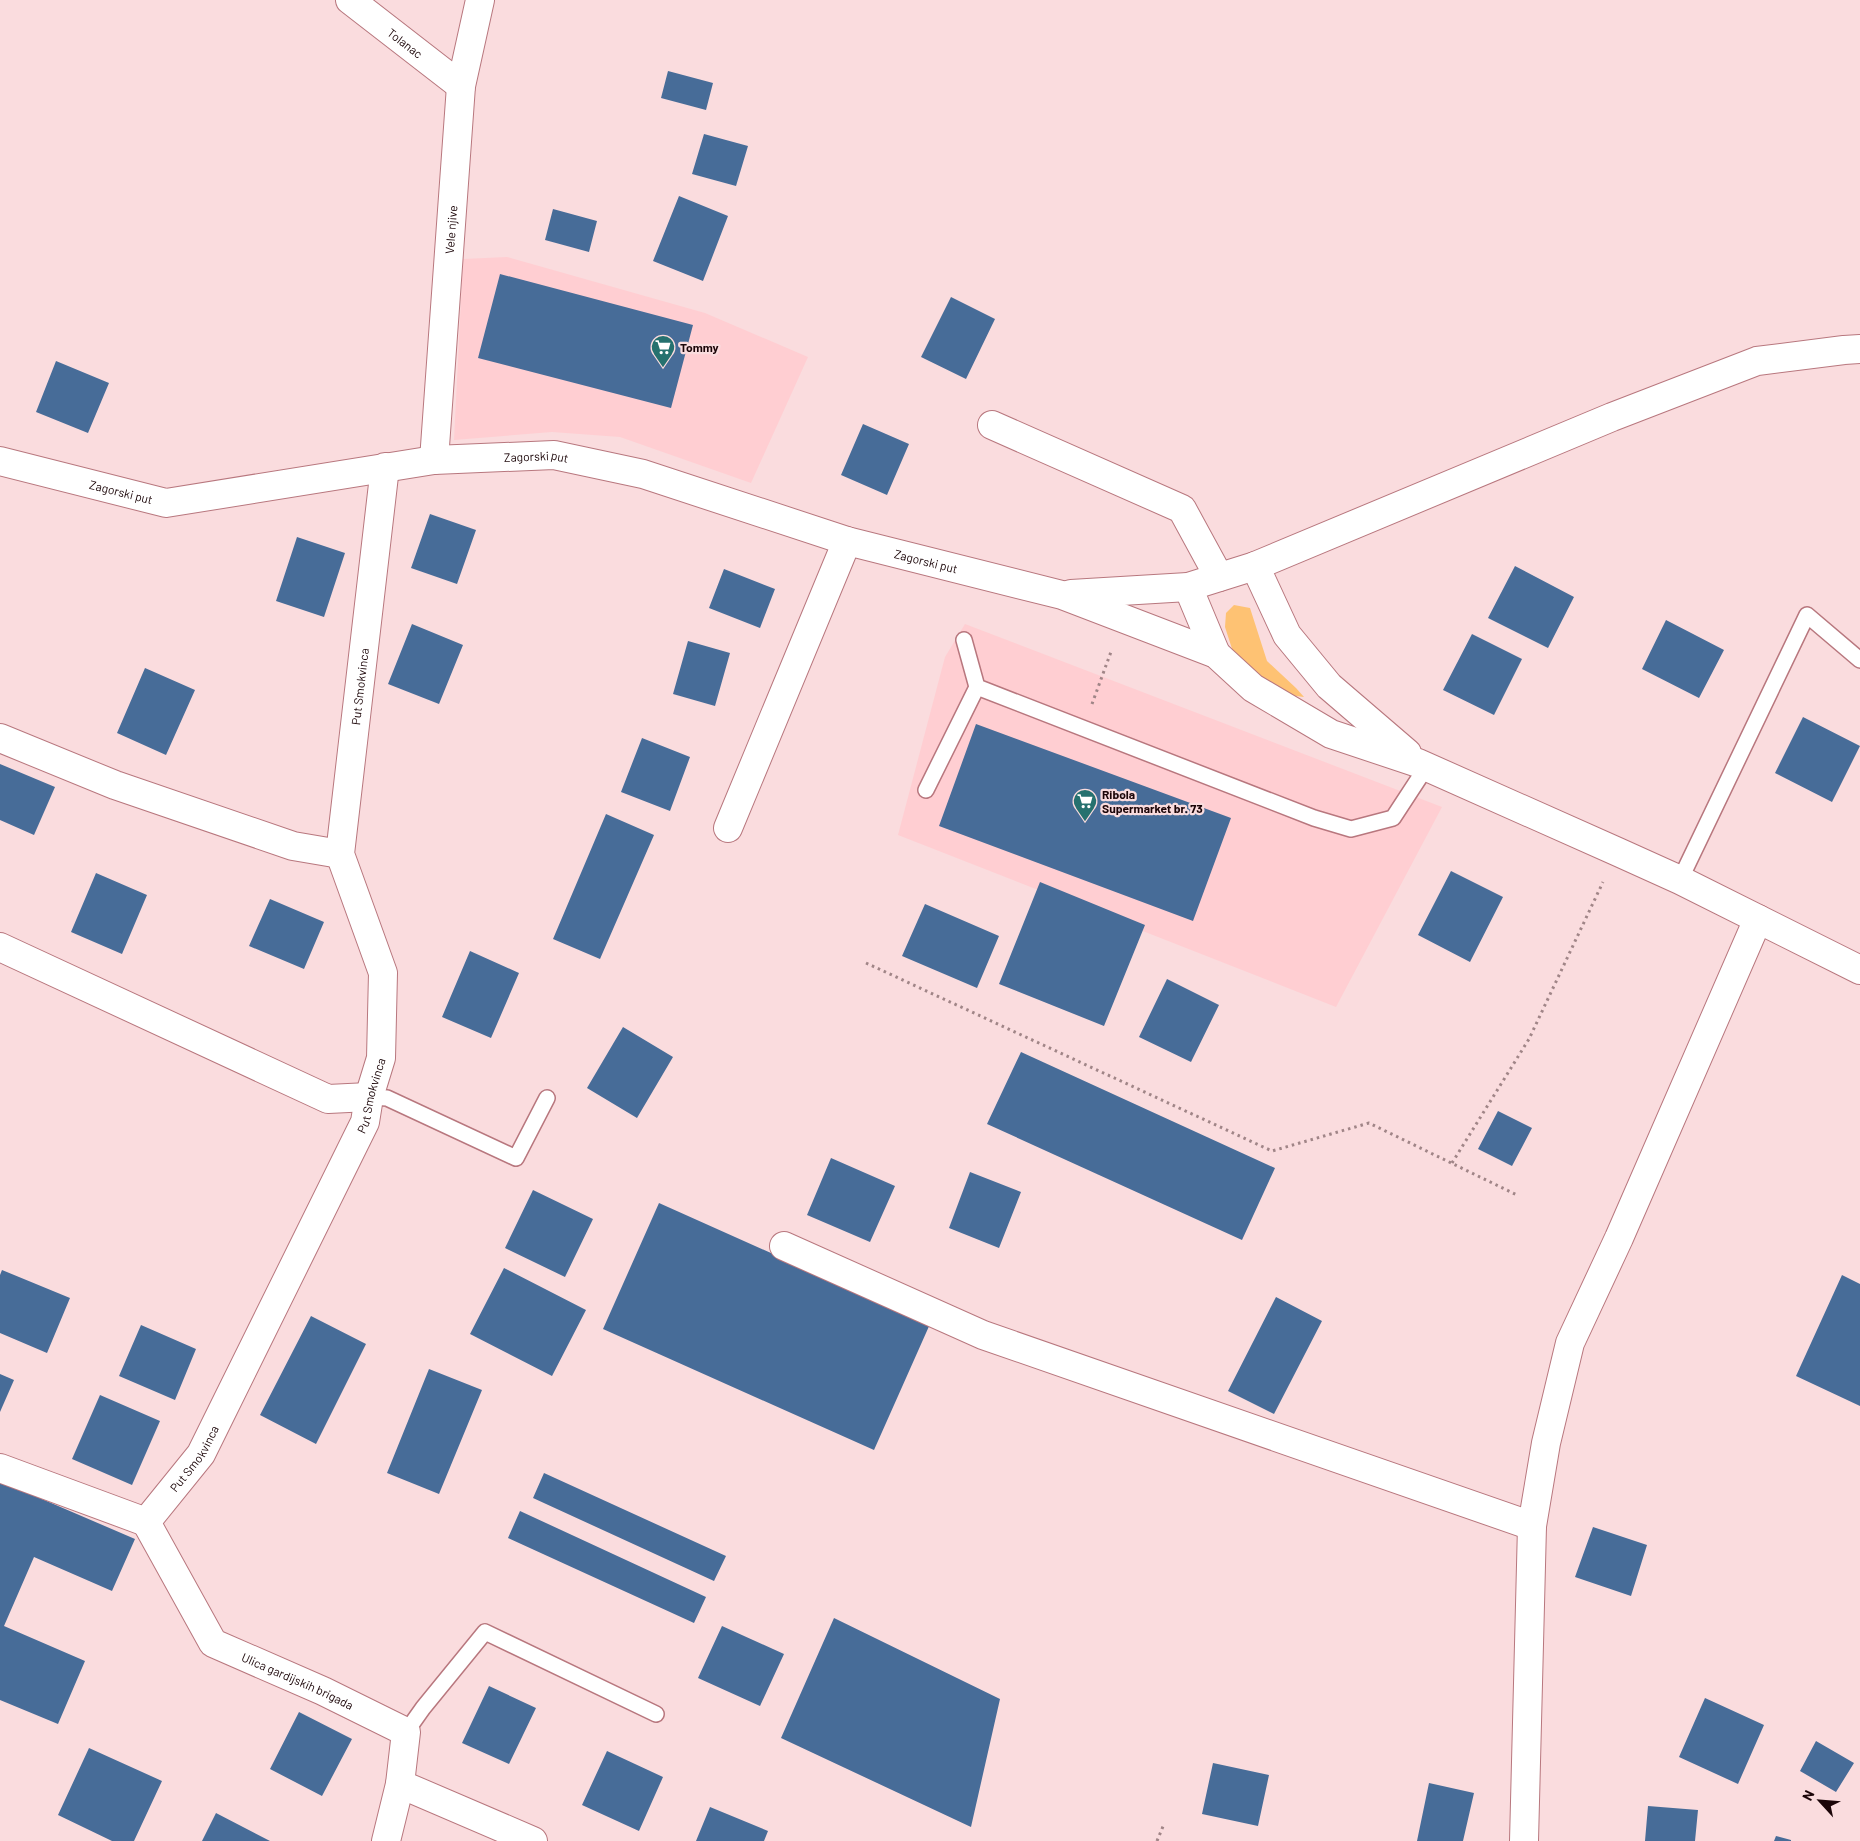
<svg xmlns="http://www.w3.org/2000/svg" width="1860" height="1841" font-family="Barlow,sans-serif">
<style>
.built{fill:#ffced2}
.green{fill:#fec273}
.building{fill:#476c98}
.lines{fill:none;stroke-linecap:round;stroke-linejoin:round}
.service-casing{stroke:#b8777e;stroke-width:18}
.minor-casing{stroke:#b8777e;stroke-width:30}
.secondary-casing{stroke:#b8777e;stroke-width:30}
.path{stroke:#a08587;stroke-width:3;stroke-dasharray:2.5 4;stroke-linecap:butt}
.service{stroke:#fff;stroke-width:15}
.minor{stroke:#fff;stroke-width:28}
.secondary{stroke:#fff;stroke-width:28}
.labels{text-anchor:middle;dominant-baseline:central;stroke-width:4.5;stroke-linejoin:round;paint-order:stroke}
.street-label{font-size:12px;fill:#1b0508;stroke:#fadcde}
.poi-label{font-size:12px;font-weight:bold;fill:#1b0508;stroke:#fadcde;text-anchor:start}
</style>
<rect width="100%" height="100%" fill="#fadcde"/>
<path class="built" d="M507,257L705,313L808,357L751,483L620,437L552,432L454,440L463,259Z
M965,624L1442,807L1336,1007L898,835L945,657Z"/>
<path class="green" d="M1234,605L1250,608L1267,661L1296,688L1304,697L1288,695L1255,676L1234,655L1225,627L1226,613Z"/>
<path class="building" d="M668,71L713,83L706,110L661,98Z
M704,134L748,146L736,186L692,174Z
M679,196L728,216L703,281L653,261Z
M553,209L597,221L589,252L545,240Z
M500,274L693,325L671,408L478,358Z
M951,297L995,319L966,379L921,357Z
M56,361L109,383L88,433L36,412Z
M863,424L909,444L887,495L841,475Z
M430,514L476,530L457,584L411,568Z
M297,537L345,553L324,617L276,601Z
M1515,566L1574,597L1548,648L1488,618Z
M724,569L775,589L760,628L709,608Z
M1666,620L1724,650L1699,698L1642,669Z
M412,624L463,645L439,704L388,684Z
M1472,634L1522,659L1494,715L1443,690Z
M688,641L730,653L715,706L673,694Z
M145,668L195,690L166,755L117,733Z
M1803,717L1860,746L1832,802L1775,773Z
M976,724L1231,818L1193,921L939,826Z
M642,738L690,757L670,811L621,792Z
M0,764L55,787L34,835L0,820Z
M606,814L654,835L600,959L553,939Z
M1451,871L1503,897L1470,962L1418,935Z
M96,873L147,895L122,954L71,932Z
M1040,882L1145,925L1104,1026L999,984Z
M270,899L324,922L304,969L249,946Z
M925,904L999,936L977,988L902,956Z
M470,951L519,973L491,1038L442,1017Z
M1167,979L1219,1005L1191,1062L1139,1037Z
M623,1027L673,1057L637,1118L587,1088Z
M1021,1052L1275,1168L1242,1240L987,1124Z
M1498,1111L1532,1128L1512,1166L1478,1149Z
M831,1158L895,1186L870,1242L807,1215Z
M970,1172L1021,1192L999,1248L949,1228Z
M533,1190L593,1219L565,1277L505,1248Z
M659,1203L930,1324L874,1450L603,1329Z
M504,1268L586,1310L552,1376L470,1334Z
M2,1270L70,1298L47,1353L0,1333V1275Z
M1842,1275L1860,1284V1406L1796,1376Z
M1276,1297L1322,1321L1274,1414L1228,1391Z
M311,1316L366,1344L316,1444L260,1415Z
M141,1325L196,1349L175,1400L119,1376Z
M429,1369L482,1390L439,1494L387,1473Z
M0,1374L14,1380L0,1412Z
M100,1395L160,1421L132,1485L72,1459Z
M544,1473L726,1556L714,1581L533,1498Z
M0,1481L135,1539L112,1591L34,1557L4,1626L85,1661L58,1724L0,1700Z
M520,1511L706,1597L694,1623L508,1538Z
M1593,1527L1647,1545L1631,1596L1575,1577Z
M834,1618L1000,1699L971,1827L781,1738Z
M722,1626L784,1654L760,1706L698,1678Z
M489,1686L536,1708L509,1764L462,1743Z
M1705,1698L1764,1725L1738,1784L1679,1757Z
M299,1712L352,1739L322,1796L270,1769Z
M1816,1741L1854,1763L1836,1792L1800,1771Z
M89,1748L162,1781L134,1841H112L58,1815Z
M607,1751L663,1777L639,1831L582,1805Z
M1213,1763L1269,1775L1258,1826L1202,1814Z
M1429,1783L1474,1793L1463,1841H1417Z
M1648,1806L1698,1810L1695,1841H1645Z
M710,1807L768,1831L764,1841H696Z
M216,1813L270,1841H202Z
M1776,1836L1791,1840V1841H1774Z"/>
<g class="lines">
<g class="service-casing">
<path id="service" d="M977,687L1314,818L1351,829L1393,818L1427,766
M926,790L977,687L964,640
M1680,880L1807,615L1860,660
M369,1097L387,1098L516,1158L547,1098
M406,1732L423,1708L485,1632L656,1714"/>
</g>
<g class="minor-casing">
<g id="minor">
<path id="s1" d="M350,0L461,86"/>
<path d="M992,425L1182,509L1219,577"/>
<path id="s2" d="M434,460L461,86L480,0"/>
<path d="M0,738L115,785L293,846L340,854"/>
<path d="M728,828L847,541"/>
<path d="M0,947L328,1099L369,1097"/>
<path d="M784,1246L983,1335L1532,1526"/>
<path d="M0,1468L146,1522"/>
<path id="s3" d="M146,1522L201,1454L365,1122L369,1097L381,1058L383,973L340,854L385,467"/>
<path id="s4" d="M146,1522L213,1643L323,1691L406,1732L400,1784L386,1841"/>
<path d="M400,1784L533,1841"/>
<path d="M1524,1841L1532,1526L1546,1443L1570,1343L1619,1238L1758,919"/>
</g>
</g>
<g class="secondary-casing">
<g id="secondary">
<path id="s5" d="M0,461L166,503L434,460L554,455L643,474L847,541L1062,595L1216,654L1253,688L1331,734L1418,763L1618,852L1680,880L1860,970"/>
<path d="M1255,566L1287,635L1329,686L1407,753"/>
<path d="M1188,587L1216,654"/>
<path d="M1071,594L1188,587L1255,566L1612,417L1757,361L1844,350L1860,349"/>
</g>
</g>
<path class="path" d="M1092,704L1112,649
M866,963L1272,1151L1369,1123L1517,1195
M1452,1163L1529,1039L1603,882
M1157,1841L1164,1824"/>
<use href="#service" class="service"/>
<use href="#minor" class="minor"/>
<use href="#secondary" class="secondary"/>
</g>
<defs>
<g id="supermarket-pin" transform="scale(1.25)"><path d="M0 17L-7.5 6A9.5 9.5 0 1 1 7.5 6Z" fill="#26716f" stroke="#fadcde"/><path d="M-6-5.5h2.5l.6 2H6L4.5 2H-2.5L-4.4-4H-6ZM-1.5 3.2a1.3 1.3 0 1 0 .1 0ZM3 3.2a1.3 1.3 0 1 0 .1 0Z" fill="#fff"/></g>
</defs>
<g fill-rule="evenodd">
<use href="#supermarket-pin" x="663" y="347"/>
<use href="#supermarket-pin" x="1085" y="801"/>
</g>
<g class="labels">
<g class="street-label">
<text stroke="none"><textPath href="#s1" startOffset="70">Tolanac</textPath></text>
<text stroke="none"><textPath href="#s2" startOffset="231">Vele njive</textPath></text>
<text stroke="none"><textPath href="#s5" startOffset="545">Zagorski put</textPath></text>
<text stroke="none"><textPath href="#s5" startOffset="125">Zagorski put</textPath></text>
<text stroke="none"><textPath href="#s5" startOffset="950">Zagorski put</textPath></text>
<text stroke="none"><textPath href="#s3" startOffset="904">Put Smokvinca</textPath></text>
<text stroke="none"><textPath href="#s3" startOffset="485">Put Smokvinca</textPath></text>
<text stroke="none"><textPath href="#s3" startOffset="80">Put Smokvinca</textPath></text>
<text stroke="none"><textPath href="#s4" startOffset="231">Ulica gardijskih brigada</textPath></text>
</g>
<g class="poi-label">
<text x="680" y="347">Tommy</text>
<text x="1102" y="794">Ribola<tspan x="1102" dy="14">Supermarket br. 73</tspan></text>
</g>
</g>
<g transform="translate(1820 1801) rotate(296)" stroke="#fadcde" stroke-width="4" paint-order="stroke">
<path d="M0-4L9 19L0 12L-9 19Z" fill="#1b0508"/>
<text y="-8" font-size="14" font-weight="bold" text-anchor="middle" fill="#1b0508">N</text>
</g>
</svg>
